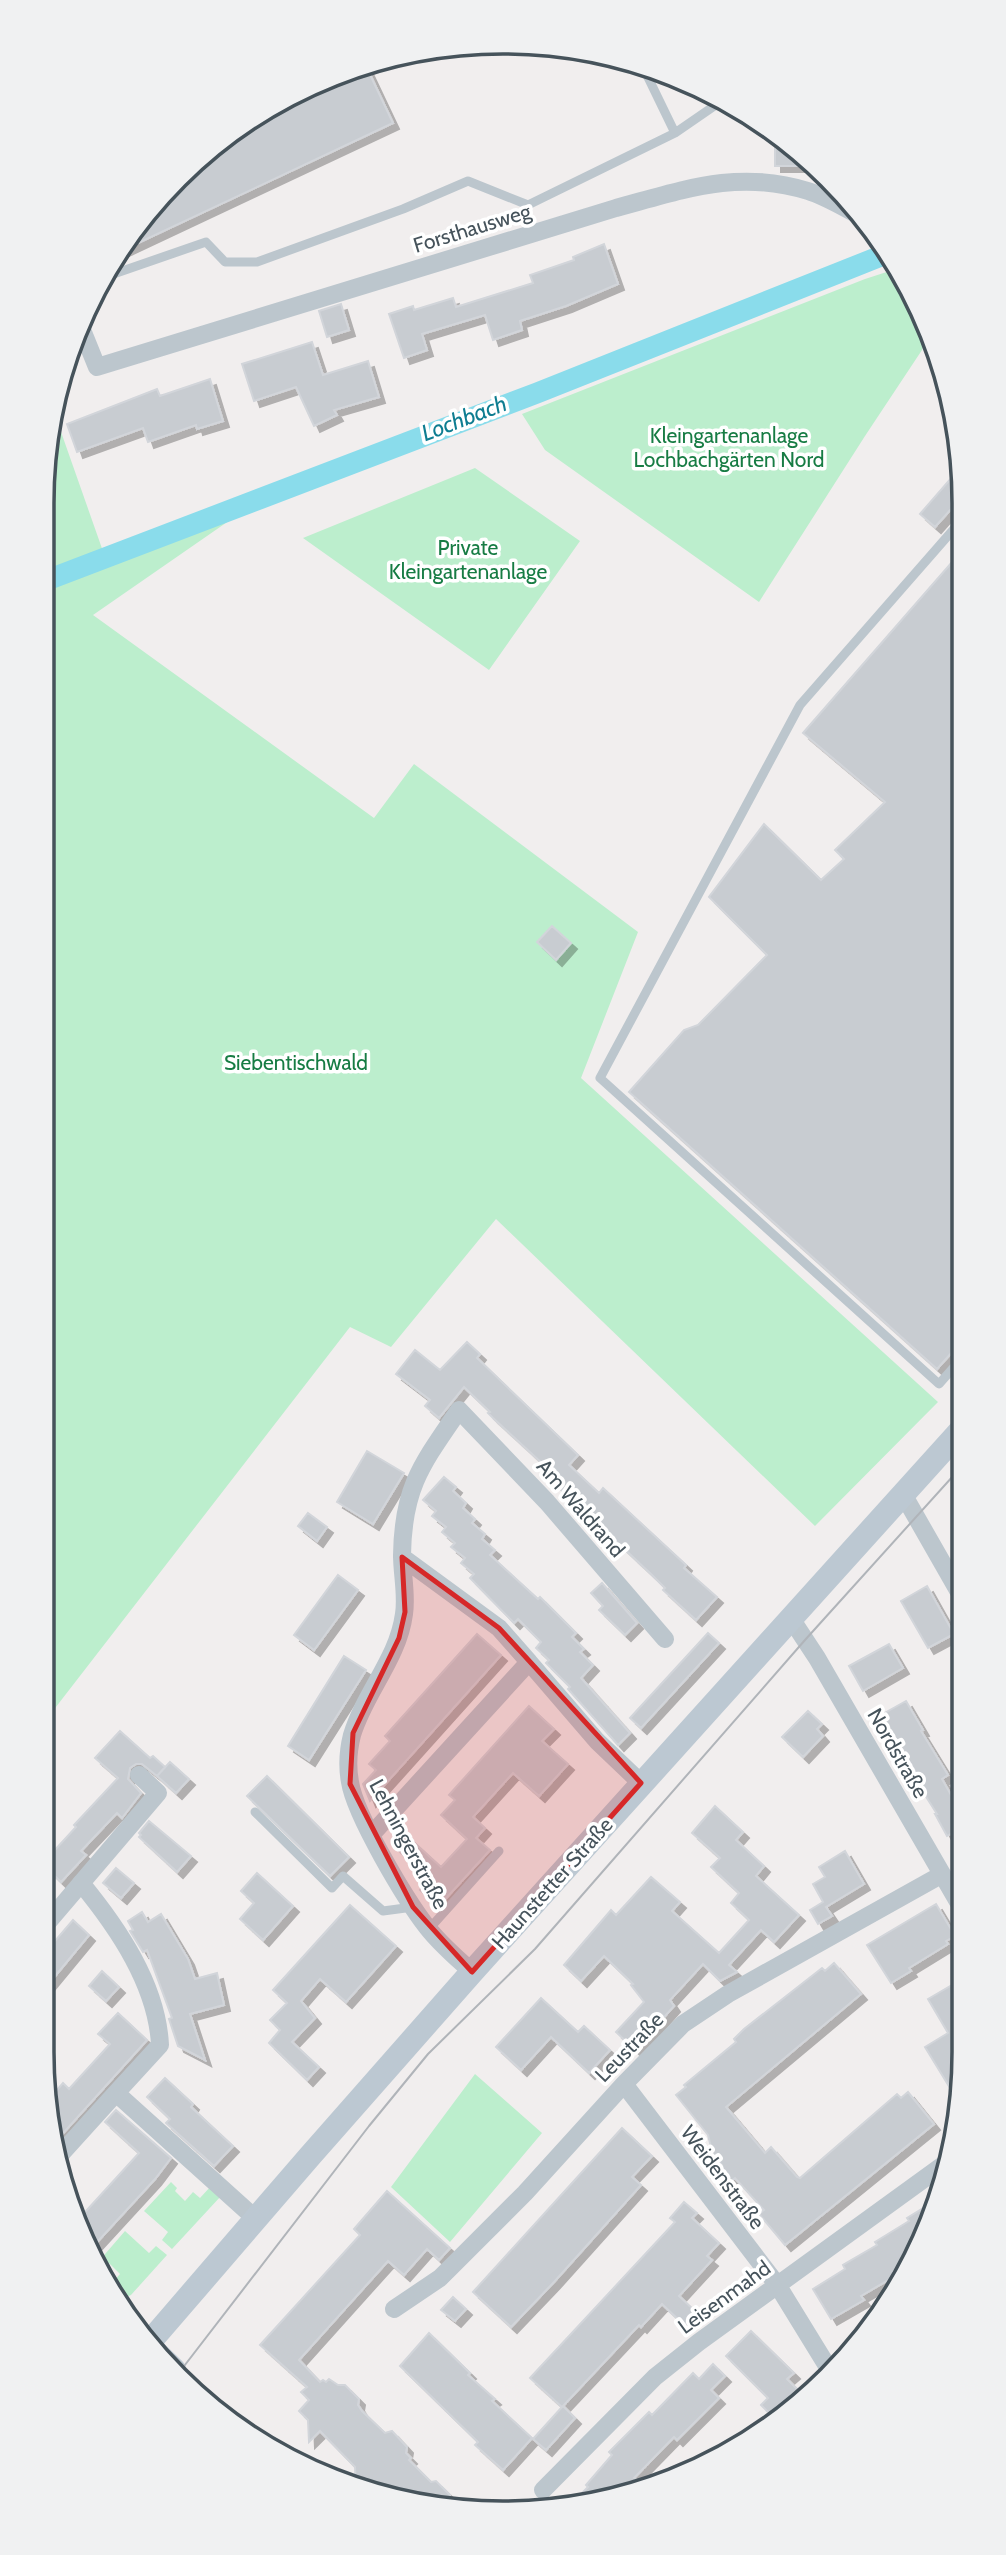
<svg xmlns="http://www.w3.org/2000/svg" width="1006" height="2555" font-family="Cabin,sans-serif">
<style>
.green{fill:#bceecd}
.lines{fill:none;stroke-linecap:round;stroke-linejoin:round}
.canal{stroke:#8adceb;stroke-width:21}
.building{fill:#c8ccd1;stroke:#d2d5da;stroke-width:2;filter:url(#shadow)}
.lane{stroke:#bcc6cd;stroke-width:9}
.street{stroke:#bcc6cd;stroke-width:18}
.secondary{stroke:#bcc8d2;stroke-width:24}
.tram{stroke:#b0b4b9;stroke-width:2}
.marked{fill:#d62828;fill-opacity:0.2;stroke:#d62828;stroke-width:5;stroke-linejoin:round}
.labels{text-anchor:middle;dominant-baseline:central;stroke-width:7;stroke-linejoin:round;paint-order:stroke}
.street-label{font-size:21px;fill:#46535b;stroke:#fff}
.park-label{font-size:21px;fill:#177c44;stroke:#fff}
.water-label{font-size:23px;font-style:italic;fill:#0e7d91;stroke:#fff}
.rim{fill:none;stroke:#46535b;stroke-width:3.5}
</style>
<defs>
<filter id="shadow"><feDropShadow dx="6" dy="6" stdDeviation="0" flood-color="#0004"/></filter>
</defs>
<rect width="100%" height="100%" fill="#f1eeee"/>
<path class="green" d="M896,269L917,299L927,335L922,350L865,436L759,602L545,450L522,414L865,279Z
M54,412L105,557L259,500L93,615L374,818L414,764L638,932L581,1078L938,1402L815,1526L496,1219L391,1347L350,1327L42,1725V503Z
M475,468L580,541L489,670L303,538Z
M475,2074L542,2133L450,2242L391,2187Z
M171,2182L177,2188L175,2191L185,2201L193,2192L200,2198L211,2186L221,2196L172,2249L162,2240L168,2232L144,2211Z
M125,2231L149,2253L156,2246L167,2255L131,2295L124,2298L114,2292L119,2287L113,2282L120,2274L109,2263L106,2266L99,2261Z"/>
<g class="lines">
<path class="canal" d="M42,582L537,393L886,254"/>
</g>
<path class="building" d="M365,64L393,123L119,252L138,222L199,156L273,104L355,66Z
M775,134L789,146L812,166H775Z
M604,244L618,284L566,306L520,321L522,330L493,340L485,315L422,334L427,350L404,358L389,314L413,306L414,310L453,298L456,307L533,283L530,275L574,260L573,257Z
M341,304L349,330L327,337L319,311Z
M312,342L323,375L368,361L379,397L334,410L337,415L314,426L296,387L254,401L242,364Z
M210,379L223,421L197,429L196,425L148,442L143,428L77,452L67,424L157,389L160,396Z
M960,468V499L935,527L920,514Z
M960,553L962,1341L937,1369L629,1092L684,1030L698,1025L767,955L709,897L764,824L821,880L844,859L835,850L885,802L803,733Z
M552,926L571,943L556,960L537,942Z
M467,1342L480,1354L477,1358L578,1455L569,1465L599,1493L603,1488L686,1565L684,1568L717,1597L696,1620L663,1590L665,1588L652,1575L552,1481L556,1476L493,1418L488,1413L490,1412L464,1387L439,1418L425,1406L430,1400L396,1374L415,1350L440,1370Z
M367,1451L404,1473L373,1524L337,1502Z
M444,1477L456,1487L453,1491L466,1503L463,1508L475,1519L472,1523L485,1534L482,1539L495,1550L490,1555L538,1599L540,1597L576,1633L572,1637L584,1649L580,1652L593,1665L581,1678L630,1733L618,1745L568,1689L570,1687L546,1663L549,1660L536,1648L541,1642L518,1619L514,1623L470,1578L474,1574L461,1563L465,1558L451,1547L455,1543L442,1532L446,1527L432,1516L436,1511L423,1500Z
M308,1513L327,1527L317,1541L298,1526Z
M338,1575L358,1590L314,1650L294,1635Z
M602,1583L637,1623L625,1635L599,1610L603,1606L591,1593Z
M927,1586L954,1634L928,1648L901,1601Z
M708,1633L719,1643L641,1728L630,1718Z
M477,1634L501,1655L370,1801L363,1784L376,1770L369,1764L390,1741L385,1736Z
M889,1644L903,1668L863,1691L849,1666Z
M344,1656L366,1670L309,1760L288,1746Z
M906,1701L923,1730L921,1731L948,1775L942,1779L963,1816V1827L947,1836L935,1814H937L916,1781L920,1779L881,1715Z
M529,1706L554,1729L542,1741L568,1764L539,1796L513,1773L473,1817L485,1828L476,1838L490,1850L438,1907L420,1890L429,1880L395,1847L406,1835L441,1867L467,1839L441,1815L455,1800L449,1795Z
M808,1711L822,1724L817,1729L823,1736L803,1757L782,1737Z
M120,1731L150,1758L153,1756L165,1767L157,1776L142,1764H136L130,1768L128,1779L141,1793L122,1818L117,1813L81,1851L86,1855L61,1882L42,1864L76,1827L74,1825L118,1778L95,1758Z
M170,1762L189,1779L176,1793L157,1776Z
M267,1776L349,1857L330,1876L247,1796Z
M715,1806L743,1832L736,1840L764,1866L756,1876L799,1915L774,1942L761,1930L729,1965L737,1972L720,1981L703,1964L670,2000L674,2006L635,2050L616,2032L644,2002L631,1985L633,1984L604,1956L581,1981L564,1965L611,1910L616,1915L651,1877L680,1902L672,1911L719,1953L749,1920L731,1903L739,1893L711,1867L720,1858L692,1833Z
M149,1821L191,1856L177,1872L139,1837L141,1835L139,1833Z
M845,1851L864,1884L826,1907L832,1916L818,1924L810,1910L823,1902L813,1884L825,1877L819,1867Z
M116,1868L134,1883L121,1898L103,1883Z
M257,1873L293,1906L263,1940L240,1919L254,1903L241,1891Z
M936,1904L955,1936L946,1941L948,1944L909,1968L911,1971L891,1983L867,1945Z
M350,1905L396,1946L346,2002L320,1979L301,2001L315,2018L292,2042L319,2067L307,2080L269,2043L280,2030L270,2020L287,2003L273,1990Z
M142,1912L148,1922L161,1914L188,1959L195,1979L217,1973L224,2005L190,2014L205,2060L178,2046L169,2019L172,2018L147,1950L143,1952L130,1931L133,1930L128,1921Z
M73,1920L89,1935L42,1992V1956Z
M834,1963L861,1994L726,2107L765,2153L771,2147L797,2177L800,2178L897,2094L901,2098L908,2092L934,2124L785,2245L759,2214L764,2210L735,2178L730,2182L718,2168L722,2165L713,2155L708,2135L676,2095L686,2087L684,2085L736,2042L734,2039L744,2029L822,1968L825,1971Z
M102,1971L119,1987L106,2001L89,1986Z
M964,1978V2052L958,2101L925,2047L948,2033L928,1999Z
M541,1998L578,2032L584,2026L610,2050L589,2073L551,2037L521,2070L496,2047Z
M118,2013L147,2040L57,2140L50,2098L63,2083L69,2089L110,2044L98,2034Z
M165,2078L193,2104L191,2107L233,2146L214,2166L166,2123L170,2119L147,2097Z
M116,2110L171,2158L155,2179L89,2251L76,2222L139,2153L105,2122Z
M622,2128L652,2156L632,2177L641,2185L554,2282L511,2327L473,2292Z
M387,2191L450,2248L439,2260L427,2249L404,2275L388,2261L299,2360L320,2382L323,2380L326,2382L329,2379L338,2385H345L359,2399L358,2405L362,2411L385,2433L392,2431L407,2447L406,2453L411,2458L409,2460L431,2482L436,2481L450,2495L449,2509L383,2495L366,2478L356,2488L355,2467L320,2431L309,2442L308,2420L299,2411L309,2400L301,2392L307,2387L260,2345L360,2235L354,2229Z
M938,2199L915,2259L893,2272L895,2276L861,2296L864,2300L831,2319L813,2289L845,2269L843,2265L877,2245L875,2242L909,2221L907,2218Z
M684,2202L697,2213L692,2218L719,2243L707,2256L712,2260L679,2296L696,2312L684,2325L662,2304L641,2327L639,2325L563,2406L575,2418L546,2450L533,2439L562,2407L530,2378L675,2222L670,2218Z
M453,2297L466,2309L455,2321L441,2310Z
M751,2331L794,2373L787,2379L801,2393L776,2420L761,2405L768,2398L726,2356Z
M429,2333L470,2373L468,2375L495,2399L492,2401L532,2438L503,2470L475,2445L478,2442L400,2366Z
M713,2364L725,2376L711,2390L719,2398L677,2440L674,2437L634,2478L637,2481L623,2495L593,2504L570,2505L588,2487L586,2485L612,2455L609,2452L649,2412L652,2415L693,2373L699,2379Z"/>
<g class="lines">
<path class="lane" d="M643,67L675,133
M102,278L206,242L225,262H257L403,209L468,181L528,205L675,133L720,102
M960,522L800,705L600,1078L939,1384L962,1358
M255,1812L332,1888L343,1876L383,1911L413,1907
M429,1929L499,1851"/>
<path class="street" d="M80,325L97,367L616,208C683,190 738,169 808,191C827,197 844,208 862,217
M903,1494L963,1599
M790,1617L817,1658L964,1912
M529,1662L597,1741L641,1783
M372,1834L529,1662L499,1628L402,1557
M81,1883C118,1928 157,1985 160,2045L116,2093L256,2219
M42,1929L158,1793L139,1775
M472,1972C457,1958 440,1944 427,1927C406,1900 355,1815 350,1782C347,1766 348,1751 352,1735C365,1692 398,1659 404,1614C407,1595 402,1574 402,1555C403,1487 422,1464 459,1410L547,1502L665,1639
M624,2084L778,2286L829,2369
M59,2156L116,2093
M394,2309L440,2278L525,2193L624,2084L683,2024L728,1994L941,1875
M543,2490L655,2377L699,2342L950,2160"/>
<path class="secondary" d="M148,2344L310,2156L472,1972L962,1429
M149,2346L174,2370"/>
<path class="tram" d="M178,2374L369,2126L428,2054L535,1949L805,1640L963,1465"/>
</g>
<path class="marked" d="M402,1557L499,1628L641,1783L472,1972L413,1907L350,1784L353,1733L399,1638L405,1612Z"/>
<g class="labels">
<g class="street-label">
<text transform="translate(472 228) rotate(-17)">Forsthausweg</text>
<text transform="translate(581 1508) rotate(49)">Am Waldrand</text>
<text transform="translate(898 1753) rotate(60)">Nordstraße</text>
<text transform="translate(409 1844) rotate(62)">Lehningerstraße</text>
<text transform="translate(552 1883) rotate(-48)">Haunstetter Straße</text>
<text transform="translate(629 2047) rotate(-46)">Leustraße</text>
<text transform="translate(723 2177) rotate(53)">Weidenstraße</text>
<text transform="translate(724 2297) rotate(-36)">Leisenmahd</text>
</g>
<g class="park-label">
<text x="729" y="435">Kleingartenanlage<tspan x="729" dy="24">Lochbachgärten Nord</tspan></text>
<text x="468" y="547">Private<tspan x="468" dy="24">Kleingartenanlage</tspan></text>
<text x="296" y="1062">Siebentischwald</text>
</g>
<g class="water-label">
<text transform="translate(464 418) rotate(-21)">Lochbach</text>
</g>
</g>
<path d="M0 0H1006V2555H0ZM503 54H503A449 449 0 0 1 952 503V2052A449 449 0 0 1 503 2501H503A449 449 0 0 1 54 2052V503A449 449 0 0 1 503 54Z" fill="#f0f1f2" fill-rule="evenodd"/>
<path class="rim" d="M503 54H503A449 449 0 0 1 952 503V2052A449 449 0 0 1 503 2501H503A449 449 0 0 1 54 2052V503A449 449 0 0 1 503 54Z"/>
</svg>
